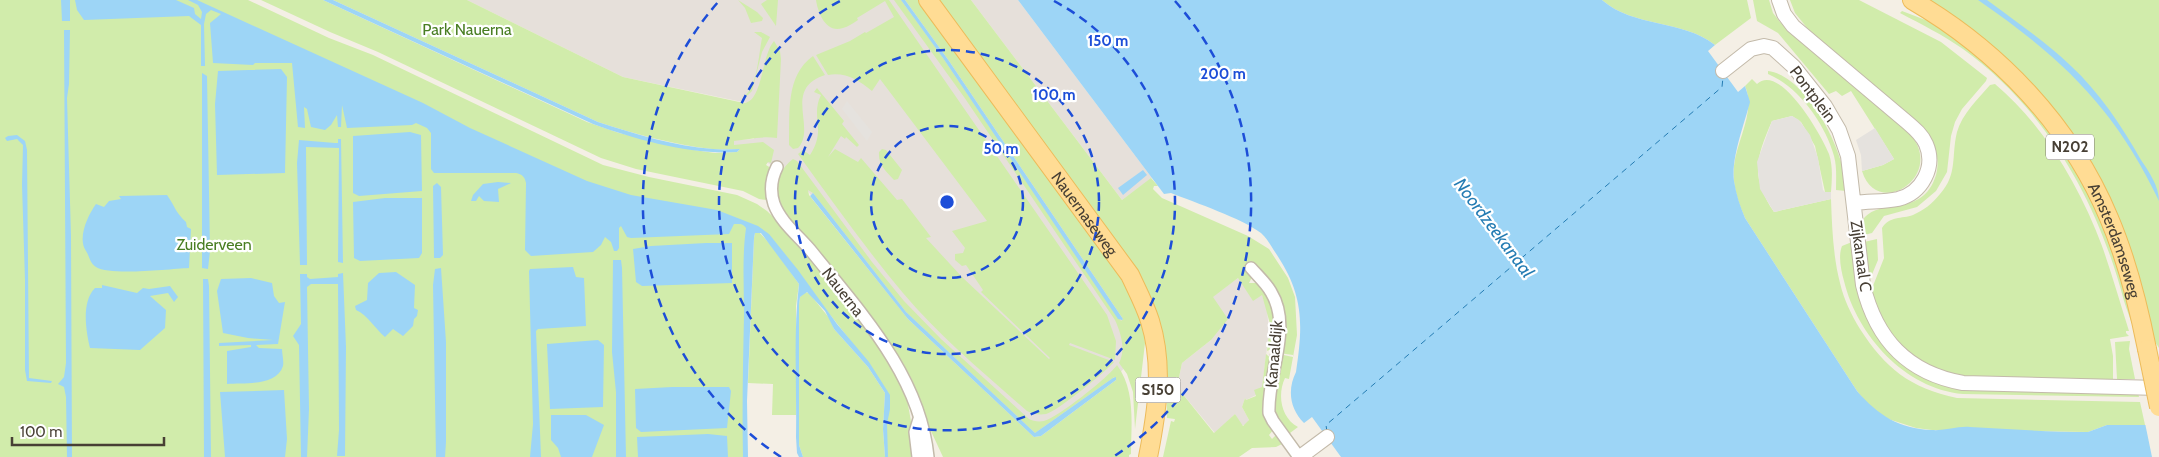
<svg xmlns="http://www.w3.org/2000/svg" width="2159" height="457" font-family="Cabin,sans-serif">
<style>
.industrial{fill:#e6e0da}
.green{fill:#d1ecab;fill-rule:evenodd}
.parking{fill:#e5e2de}
.water{fill:#9dd5f6}
.pier{fill:#f4efe5}
.lines{fill:none;stroke-linecap:round;stroke-linejoin:round}
.ferry{stroke:#247cb3;stroke-width:1;stroke-dasharray:6 5;stroke-linecap:butt}
.minor-casing{stroke:#c3baaa;stroke-width:14}
.tertiary-casing{stroke:#c3baaa;stroke-width:16}
.primary-casing{stroke:#edbb5a;stroke-width:20}
.minor{stroke:#fff;stroke-width:11}
.tertiary{stroke:#fff;stroke-width:14}
.primary{stroke:#ffdc94;stroke-width:18}
.primary-bridge-casing{stroke:#edbb5a;stroke-width:20;stroke-linecap:butt}
.primary-bridge{stroke:#ffdc94;stroke-width:18}
.ring{fill:none;stroke:#1d4ed8;stroke-width:2.5;stroke-dasharray:9 6}
.labels{text-anchor:middle;dominant-baseline:central;stroke-width:4.5;stroke-linejoin:round;paint-order:stroke}
.shield{fill:#fff;stroke:#7e7971;stroke-width:1}
.shield-label{font-size:15px;font-weight:bold;fill:#473f34}
.park-label{font-size:16px;fill:#497e23;stroke:#fff}
.street-label{font-size:16px;fill:#473f34;stroke:#fff}
.water-label{font-size:18px;font-style:italic;fill:#247cb3;stroke:#fff}
.centre{fill:#1d4ed8;stroke:#fff;stroke-width:2.5}
.ring-label{font-size:15px;text-anchor:middle;font-weight:bold;fill:#1d4ed8;stroke:#fff;stroke-width:4.5;stroke-linejoin:round;paint-order:stroke}
</style>
<rect width="100%" height="100%" fill="#f4efe5"/>
<path class="industrial" d="M467,0H905L949,61L1123,319L1127,365L1116,377L1034,437L902,313L807,190L791,174L734,147V140L754,139L747,103L623,77Z
M971,0H1018L1152,178L1122,200Z
M1238,278L1262,295L1267,309L1269,332L1262,387L1256,395L1246,400L1245,398L1242,407L1249,420L1246,425H1240L1235,414L1215,433L1177,387L1182,363L1211,340L1212,297Z"/>
<path class="green" d="M0,0H248L329,38L373,55L603,165L649,177L737,195L757,204L767,211L796,239L889,359L907,399L912,427L915,457H887V392L850,340L768,236L746,226L743,457H0Z
M261,0H323L587,122L619,133L694,150L715,153L737,152L740,149C730,149 721,150 712,149C674,145 635,134 598,122L333,0H467L623,77L744,103C763,101 761,56 774,41L780,51L781,59L777,138C762,136 749,139 734,141V145L763,142L774,150L771,163L768,162L766,165L771,168L767,200L759,199L743,191L636,169L601,158L378,52L330,32Z
M738,0L757,12L763,18L762,21L751,23L745,8Z
M767,0H778L776,26L761,4Z
M816,0H889L1107,315L1116,341L1115,360L1070,343L1069,345L1114,362C1105,372 1058,411 1046,414C1039,415 1033,414 1027,411C986,375 938,335 903,293C866,249 832,201 798,154L803,150L810,155C827,129 810,117 821,95L814,92L817,88L844,121L842,124L859,145L857,147L846,137L845,139L841,136L828,157L835,149L858,162L861,158L897,200L902,199L931,237L926,238L962,277L1049,359L1050,358L981,292L983,290L966,265L962,266L955,260V254L963,253L965,248L952,231L987,221L880,79L872,91C858,80 846,72 828,75L816,55L850,41L865,32L866,33L894,17L885,1L857,18L858,20C853,23 848,27 843,28C826,34 818,13 816,0Z
M894,0H901L939,52L1121,321L1123,319L949,61L905,0H920L1127,282L1143,326L1145,343L1135,429L1133,392L1127,374L1119,363C1126,350 1121,333 1115,320L964,97Z
M935,0H971L1122,200L1151,178L1158,186H1154L1153,189L1162,198L1248,236L1269,249L1288,278L1295,297L1297,335L1289,379L1285,378C1277,395 1281,418 1298,427L1290,433L1292,437L1287,436C1264,411 1275,384 1279,354L1293,357V355L1279,353C1285,310 1281,297 1252,266L1248,269L1253,275L1249,283H1261C1277,304 1277,323 1274,348L1267,351L1270,324L1262,295L1253,301L1238,278L1213,297L1228,319L1211,340L1182,363L1177,387L1214,433L1235,414L1243,426L1249,420L1242,407L1245,398L1246,400L1256,396L1254,390L1262,387L1266,354L1273,360L1266,406L1274,429L1269,435L1272,439L1276,435L1281,436L1282,444L1276,447L1252,448L1239,457H1163L1171,421L1174,422L1175,419L1167,418C1167,371 1161,325 1141,282C1134,268 1123,256 1117,243Z
M1602,0H1747L1751,18L1715,45C1682,19 1634,28 1602,0Z
M1753,0H1769L1773,13L1780,22L1911,135C1945,177 1877,220 1862,171L1883,165L1894,159L1851,91L1842,96L1836,91L1829,94L1778,33L1757,21Z
M1790,0H1859L1941,42L1987,78L1986,81L1962,109L1955,122L1951,136L1947,172L1936,191L1917,207L1884,216L1872,233L1864,235L1862,221C1879,195 1922,220 1936,175C1940,160 1936,147 1928,134L1808,29L1795,13Z
M1928,0H2159V348L2152,337L2088,164Z
M1902,11L1936,24L1963,42L2028,101L2076,167L2119,260L2134,330C2131,320 2127,311 2124,301C2098,202 2047,110 1963,49C1943,35 1921,24 1900,13Z
M754,32H761L770,37L762,52L752,91L748,95L742,97C757,92 759,52 762,38Z
M813,56L825,75C782,89 817,128 798,148L793,149L789,145C790,114 785,76 813,56Z
M1768,71C1808,76 1847,155 1846,191L1836,190C1836,179 1837,167 1834,156C1825,124 1799,87 1768,74Z
M1752,79L1757,84C1780,62 1822,136 1829,154C1833,166 1832,179 1831,192H1825L1815,146L1801,122L1792,116L1772,121C1756,158 1750,177 1774,212L1831,199C1832,227 1833,256 1840,283C1844,300 1851,314 1860,329C1885,368 1910,388 1957,398L2140,402L2152,457L2142,425H2107L2088,432L1932,430L1916,428L1882,417L1870,407L1857,391L1745,218C1738,201 1732,185 1734,166C1737,139 1756,112 1745,86Z
M1995,84C2044,125 2080,187 2102,246C2112,274 2120,303 2129,331H2126V333L2129,336L2110,339L2113,356V379L1987,380L1961,377L1927,366L1903,349L1883,325L1871,291L1884,258L1882,228C1889,216 1902,219 1913,215C1924,210 1932,204 1940,194C1958,174 1951,156 1957,132C1962,114 1978,99 1990,85Z
M882,149L886,150L902,170L898,179L894,180C886,171 878,165 879,152Z
M793,159L797,161L872,262L904,301L941,339L1029,419C1033,421 1038,422 1044,421C1057,418 1109,377 1117,365C1136,391 1131,424 1131,454L1129,455V457H943L924,416L913,382L903,363C875,324 846,287 817,250C804,234 784,219 778,199C774,183 780,169 793,159ZM808,190L813,193L906,312L1035,433L1113,378L1114,377L1116,380L1041,436L1034,437L908,319L809,195Z
M759,232L772,246L799,284L796,306V415H772L773,384L748,383L754,238L755,233Z
M1877,239L1878,260L1868,284L1864,242Z
M1852,242L1860,296L1925,377L2138,393L2139,397L1963,394C1905,389 1857,335 1844,281C1841,270 1838,256 1842,246Z
M805,292L809,293L830,319L834,329L868,367L885,393L883,429L885,457H803L799,445V305L800,297Z
M2130,341L2129,349L2135,379H2117L2115,342Z"/>
<path class="parking" d="M847,101L872,132L867,141L842,109Z
M1792,116L1799,120L1810,135L1818,158L1823,190L1825,192H1831V199L1774,212L1760,189L1757,162L1772,121Z
M1875,128L1894,159L1883,165L1862,171L1861,155L1856,140Z"/>
<path class="water" d="M61,0H70V21H62Z
M75,0H176L194,8L195,14L201,19L202,12L198,5L188,0H197L423,103L470,128L587,181L631,195L717,210L758,226L769,234L798,270L837,324L869,362L890,395V409L887,424L888,457H885L883,429L885,393L868,367L834,329L825,311L807,292L800,297L799,305V445L803,457H799L797,453L796,437C797,386 793,334 799,284L761,233H755L754,238L747,401L748,457H743C742,410 743,363 744,315C744,286 742,257 746,228C743,223 739,224 734,224L729,234L631,238L627,237L621,226L619,228V248L617,251H614L611,242L605,237L601,245L593,252L531,256L525,250L526,183C525,177 522,174 516,173H434L431,169V133L427,128L416,123L412,125L347,128L342,105L341,127H338L337,115L331,125L325,130L311,127L307,109L304,107L305,128L298,127L292,63H255L253,65L213,63L210,23L221,14L211,10L206,14L204,24L205,66H201V25L189,16L84,20L77,10Z
M323,0H333L598,122C635,134 674,146 713,149C722,150 731,149 740,149L737,152C691,155 637,140 593,124Z
M901,0H905L949,61L1123,319L1122,320L1118,319L943,58Z
M1018,0H1602C1634,28 1682,19 1715,45L1708,51L1738,92L1745,86L1750,102C1744,125 1731,158 1734,181C1736,194 1740,206 1745,218L1857,391C1878,415 1899,429 1932,430C1945,431 1957,426 1970,427C2009,429 2049,432 2088,432L2107,425H2159V457H1341L1312,417L1304,423C1290,409 1287,390 1296,372C1303,325 1304,296 1277,255C1272,248 1268,239 1261,233C1241,218 1196,203 1171,193L1164,194Z
M1978,0H1987C2015,21 2045,41 2071,66C2099,92 2122,126 2141,160C2149,172 2159,186 2159,201C2115,108 2062,58 1978,0Z
M64,30H70L69,84L67,98L71,236L72,457H67L66,397L64,387L58,384L64,377L66,363Z
M281,69L287,77L285,173L217,175L215,104L218,71Z
M202,73L207,76L210,251L208,269L202,268Z
M410,132L421,135L422,191L359,196L353,193V136Z
M17,135L25,141L27,150L29,378L52,381L51,383L27,381L25,370V280L22,185L23,145L17,139L7,141L5,138L8,136Z
M338,139H341L343,263L338,262L339,148L306,147L307,265H300L297,163L299,140L335,143H338Z
M1143,170L1147,175L1123,195L1118,188Z
M498,182L511,183L498,189L499,202L484,201L479,196L476,201H471L473,195L483,184Z
M437,183L441,187L443,255L440,258H434L433,186Z
M813,193L906,312L1035,433L1113,378L1116,377V380L1041,436L1034,437L908,319L810,196Z
M167,195C175,206 175,212 186,222L187,227L191,229L189,268C169,269 110,276 96,267C89,262 90,257 86,251C77,238 88,215 96,204L104,207L109,201L121,199L119,196Z
M385,198H422V253L419,258L360,261L354,258L353,202Z
M706,243H732V283L642,286L636,282L633,249L651,246Z
M613,260H621L622,268L626,457H616V392L612,352Z
M573,267L576,277L584,278L586,326L538,329L536,331L541,457H530L533,424L529,271L530,269Z
M441,268L446,342V442L445,457H436L433,285L435,269Z
M396,272L415,285L414,308L418,310L417,316L414,319L413,326L403,336L393,329L385,337C375,329 368,315 356,310L355,306L367,300L368,283L379,273Z
M343,273L346,347L345,456H337L339,430L338,284H311L307,287L309,409L307,457H301L299,345L293,336L301,324L300,274H307V277L310,279L338,277V274Z
M251,278L272,283L274,296L279,303L285,302L278,344L256,345L259,348L282,349C282,354 284,361 283,366C277,386 244,383 227,384V351L251,347V345L219,346V343L273,340L248,338L223,333L217,291L221,279Z
M203,279H208L209,286L211,457H204Z
M102,285L137,293L143,288L149,289L170,286L178,297L174,302L168,293L150,296L166,310L165,328L140,350L90,348C86,331 81,302 95,288H102Z
M598,340L604,345L603,407L550,409L547,344Z
M672,387H729L731,391L727,428L641,432L636,428L635,389Z
M284,390L287,439L285,457H225L220,392Z
M551,415H586L604,425L592,457H561L558,448L551,440Z
M708,434L727,436L728,457H638L637,437Z"/>
<path class="pier" d="M2145,423H2159V457H2152Z"/>
<g class="lines">
<path class="ferry" d="M1327,432L1326,425L1722,87L1723,77"/>
<g class="minor-casing">
<path id="minor" d="M777,167C771,179 770,192 774,204C781,223 800,237 812,252C861,313 920,376 928,457
M1251,268C1258,276 1266,283 1271,292C1293,328 1267,374 1269,413L1273,421L1299,457
M918,457L915,432L919,419"/>
</g>
<g class="tertiary-casing">
<path id="tertiary" d="M1779,0L1784,14L1793,26L1908,123C1915,129 1922,135 1926,144C1936,167 1922,193 1898,199C1884,202 1869,201 1855,203
M1723,71L1751,49L1764,46L1773,48L1794,67L1825,106L1839,130L1848,156L1863,285C1876,339 1907,373 1963,383L2159,388
M1300,457L1327,437"/>
</g>
<g class="primary-casing">
<g id="primary">
<path id="s1" d="M928,0L1130,275C1137,290 1145,305 1150,321C1164,366 1157,412 1148,457"/>
<path id="s2" d="M1912,0C1998,50 2070,125 2109,218C2127,260 2138,304 2147,349"/>
</g>
</g>
<use href="#minor" class="minor"/>
<use href="#tertiary" class="tertiary"/>
<use href="#primary" class="primary"/>
<g class="primary-bridge-casing">
<path id="primary-bridge" d="M2147,349L2159,407"/>
</g>
<use href="#primary-bridge" class="primary-bridge"/>
</g>
<g class="ring">
<circle cx="947" cy="202" r="76"/>
<circle cx="947" cy="202" r="152"/>
<path d="M1054 1A228 228 0 1 1 840 1"/>
<path d="M781 457A304 304 0 0 1 719 1M1175 1A304 304 0 0 1 1113 457"/>
</g>
<g class="labels">
<g class="shield">
<rect x="2046" y="134.5" width="48" height="25" rx="4"/>
<rect x="1135.5" y="377.5" width="45" height="25" rx="4"/>
</g>
<g class="shield-label">
<text x="2070" y="147">N202</text>
<text x="1158" y="390">S150</text>
</g>
<g class="park-label">
<text x="467" y="29">Park Nauerna</text>
<text x="214" y="244">Zuiderveen</text>
</g>
<g class="street-label">
<text transform="translate(1813 94) rotate(53)">Pontplein</text>
<text stroke="none"><textPath href="#s1" startOffset="265">Nauernaseweg</textPath></text>
<text stroke="none"><textPath href="#s2" startOffset="322">Amsterdamseweg</textPath></text>
<text transform="translate(1861 256) rotate(82)">Zijkanaal C</text>
<text transform="translate(843 292) rotate(52)">Nauerna</text>
<text transform="translate(1274 354) rotate(-85)">Kanaaldijk</text>
</g>
<g class="water-label">
<text transform="translate(1494 228) rotate(53)">Noordzeekanaal</text>
</g>
</g>
<circle cx="947" cy="202" r="8" class="centre"/>
<g class="ring-label">
<text x="1108" y="46">150 m</text>
<text x="1223" y="79">200 m</text>
<text x="1054" y="100">100 m</text>
<text x="1001" y="154">50 m</text>
</g>
<path d="M12 437v8h152v-8" fill="none" stroke="#473f34" stroke-width="2.5"/>
<text x="20" y="437" font-size="15" fill="#473f34" stroke="#ffffff" stroke-width="4" paint-order="stroke">100 m</text>
</svg>
